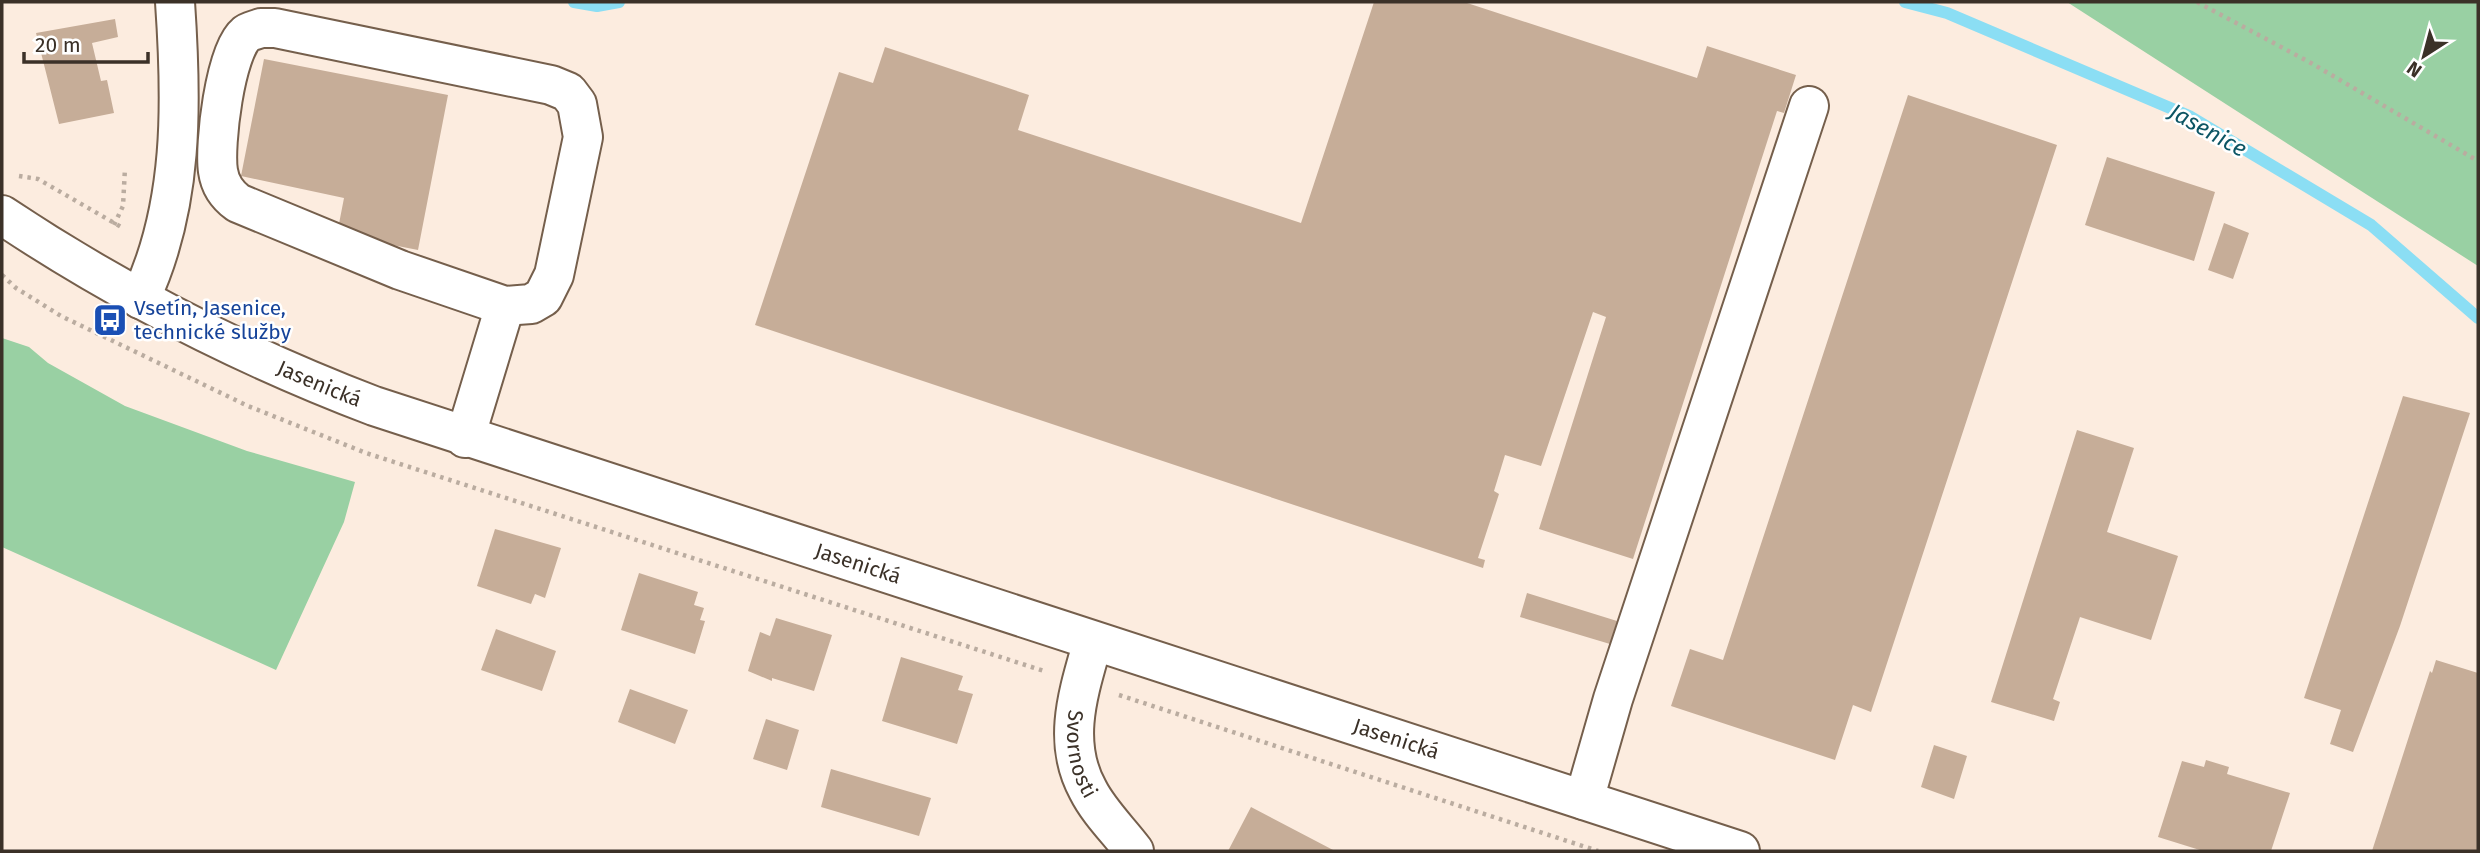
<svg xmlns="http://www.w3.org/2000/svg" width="2480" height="853" font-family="'Fira Sans',sans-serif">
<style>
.green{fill:#99d0a3}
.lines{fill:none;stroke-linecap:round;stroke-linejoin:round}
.stream{stroke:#8bdef4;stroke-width:12}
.building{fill:#c6ad98}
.minor-casing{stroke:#755f4c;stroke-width:42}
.path{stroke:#baaca0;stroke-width:4.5;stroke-dasharray:3.5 5;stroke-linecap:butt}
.minor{stroke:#fff;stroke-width:38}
.labels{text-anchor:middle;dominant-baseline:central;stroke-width:5;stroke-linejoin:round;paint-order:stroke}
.transit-label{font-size:21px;fill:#164399;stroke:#fff;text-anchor:start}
.street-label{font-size:21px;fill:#3b3128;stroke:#fff}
.water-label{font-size:23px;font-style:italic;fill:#0c5564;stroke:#fff}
</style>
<rect width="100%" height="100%" fill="#fcecdf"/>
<path class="green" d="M2067,2H2478V266Z
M2,338L29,347L48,363L125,406L247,451L355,482L344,522L276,670L2,547Z"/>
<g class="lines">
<path class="stream" d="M574,2L597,6L619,2
M1905,2L1947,13L2189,116L2371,225L2478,318"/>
</g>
<path class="building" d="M1374,2H1464L1697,78L1707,46L1796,75L1784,113L1777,111L1633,559L1539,529L1606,317L1593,312L1541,466L1505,455L1494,491L1499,494L1478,558L1485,560L1483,568L755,325L839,72L873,83L885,47L1029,95L1018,130L1301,223Z
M115,19L118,37L92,43L101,81L107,80L114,113L59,124L36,33Z
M264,59L448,95L418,250L337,234L344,198L241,176Z
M1908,95L2057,145L1871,712L1853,705L1835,760L1671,706L1690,649L1723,660Z
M2107,157L2215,192L2194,261L2085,225Z
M2224,223L2249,233L2233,279L2208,270Z
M2403,396L2470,413L2400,626L2353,752L2330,744L2341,710L2304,698Z
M2077,430L2134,448L2107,532L2178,556L2151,640L2080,617L2053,699L2060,702L2054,721L1991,702Z
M495,529L561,548L545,598L535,594L531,604L477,586Z
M639,573L698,592L694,605L704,608L700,620L705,621L695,654L621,630Z
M1527,593L1617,621L1610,644L1520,617Z
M776,618L832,635L814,691L772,678V681L748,671L760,632L770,636Z
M496,629L556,651L542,691L481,670Z
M901,657L963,676L958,690L973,694L957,744L882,721Z
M2436,660L2478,673V851H2372L2430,671L2432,673Z
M630,689L688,710L675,744L618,722Z
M766,719L799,730L787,770L753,759Z
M1934,745L1967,756L1954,799L1921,787Z
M2206,760L2229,767L2227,774L2290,793L2271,851H2203L2158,837L2182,761L2204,767Z
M831,769L931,798L919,836L821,807Z
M1251,807L1335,851H1228Z"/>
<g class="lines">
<g class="minor-casing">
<g id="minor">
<path d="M261,28H275L551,85L568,92L577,104L583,137L554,275L543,297L531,304L505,306L400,270L238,203C227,195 220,185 218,171C214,146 225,51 246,34C249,31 256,30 261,28Z"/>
<path id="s1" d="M2,215C119,293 243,356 374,406L1740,851"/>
<path d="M140,299C184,206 182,103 175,2"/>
<path d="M465,438L505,306"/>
<path id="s2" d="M1093,641C1079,691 1061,741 1088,790C1099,812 1119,831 1134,851"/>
<path d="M1584,800L1613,699L1809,106"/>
</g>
</g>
<path class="path" d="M2197,2L2311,63L2478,161
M19,176L38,179L123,228
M114,225L123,206L125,168
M2,275L16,288L61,316L248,406L366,453L1044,671
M1119,695L1598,851"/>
<use href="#minor" class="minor"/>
</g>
<defs>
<g id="bus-square" transform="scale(1.75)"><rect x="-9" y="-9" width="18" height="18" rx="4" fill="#1a4fb4" stroke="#fff"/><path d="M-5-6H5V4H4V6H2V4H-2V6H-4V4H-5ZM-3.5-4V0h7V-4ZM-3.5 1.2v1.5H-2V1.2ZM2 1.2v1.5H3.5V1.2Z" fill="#fff"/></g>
</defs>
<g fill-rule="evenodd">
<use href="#bus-square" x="110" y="320"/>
</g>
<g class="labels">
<g class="transit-label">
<text x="134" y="308">Vsetín, Jasenice,<tspan x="134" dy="24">technické služby</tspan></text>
</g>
<g class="street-label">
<text stroke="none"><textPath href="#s1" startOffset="360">Jasenická</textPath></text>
<text stroke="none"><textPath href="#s1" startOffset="928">Jasenická</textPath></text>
<text stroke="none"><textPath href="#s1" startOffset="1494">Jasenická</textPath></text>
<text stroke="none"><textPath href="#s2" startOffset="116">Svornosti</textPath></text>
</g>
<g class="water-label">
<text transform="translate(2208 130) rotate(29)">Jasenice</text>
</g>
</g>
<rect width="2480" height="853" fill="none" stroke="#3b3128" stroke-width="7"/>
<g transform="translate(2424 56) rotate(216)" stroke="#ffffff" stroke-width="5" paint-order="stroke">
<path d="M0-5L12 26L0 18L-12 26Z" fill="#3b3128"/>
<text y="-10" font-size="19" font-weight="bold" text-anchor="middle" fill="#3b3128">N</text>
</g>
<path d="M24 52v10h124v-10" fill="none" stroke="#3b3128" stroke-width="3.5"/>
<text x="35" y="52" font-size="21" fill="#3b3128" stroke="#ffffff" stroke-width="5" paint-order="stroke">20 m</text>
</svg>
